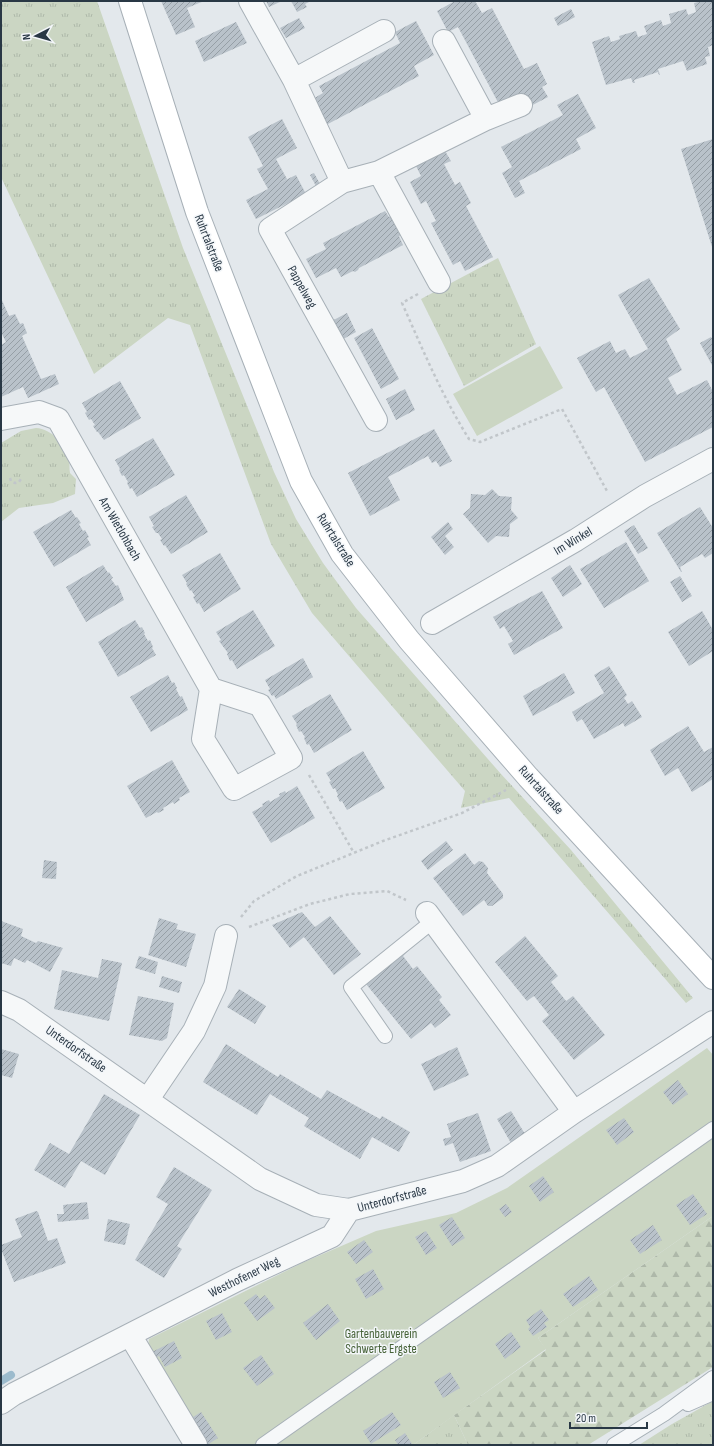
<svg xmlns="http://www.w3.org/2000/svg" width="714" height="1446" font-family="'Sofia Sans Condensed',sans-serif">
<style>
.grass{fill:url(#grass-tufts)}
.forest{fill:url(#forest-firs)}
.garden{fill:#cbd6c3}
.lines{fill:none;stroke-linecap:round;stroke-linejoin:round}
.stream{stroke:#9cbbcd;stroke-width:8}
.building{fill:url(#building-hatch)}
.lane-casing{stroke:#a7b0b7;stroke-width:16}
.street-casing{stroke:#a7b0b7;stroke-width:24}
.secondary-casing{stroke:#a7b0b7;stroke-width:24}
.path{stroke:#c1c6ca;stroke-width:2.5;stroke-dasharray:3 3;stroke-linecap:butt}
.lane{stroke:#f6f8f9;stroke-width:14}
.street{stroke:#f6f8f9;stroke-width:22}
.secondary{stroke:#fff;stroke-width:22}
.labels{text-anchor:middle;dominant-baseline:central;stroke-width:3;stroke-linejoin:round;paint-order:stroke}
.street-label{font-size:13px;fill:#293845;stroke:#f3f6f9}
.park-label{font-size:13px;fill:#456136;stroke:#f3f6f9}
</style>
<defs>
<pattern id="grass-tufts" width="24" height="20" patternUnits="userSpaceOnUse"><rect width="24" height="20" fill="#cbd6c3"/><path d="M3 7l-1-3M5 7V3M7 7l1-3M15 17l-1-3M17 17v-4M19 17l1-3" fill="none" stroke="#aeb8a9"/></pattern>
<pattern id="forest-firs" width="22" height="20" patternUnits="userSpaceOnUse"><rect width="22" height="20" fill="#cbd6c3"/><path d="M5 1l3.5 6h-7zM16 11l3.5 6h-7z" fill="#aeb8a9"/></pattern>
<pattern id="building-hatch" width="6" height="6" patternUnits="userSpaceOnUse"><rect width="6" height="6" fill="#b9c2ca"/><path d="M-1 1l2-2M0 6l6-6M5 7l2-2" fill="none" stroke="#969fa6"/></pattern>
</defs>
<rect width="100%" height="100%" fill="#e3e8ec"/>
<path class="grass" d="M1,1H97L183,248L274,472L296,519L323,563L356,608L501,774L571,850L693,998L686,1003L509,798L461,808L465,791L312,613L271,544L190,325L168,318L94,374L1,177Z
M498,258L536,344L464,386L421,299Z
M36,428C52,429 65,444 69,460C70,464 69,469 70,473L76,479L75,494L53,503L19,508L1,522V443L21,431Z
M713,1401V1445H639L672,1424Z
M454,1415L468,1445H413Z"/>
<path class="forest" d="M713,1216V1367L588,1445H468L454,1415L546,1350L538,1338Z"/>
<path class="garden" d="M540,346L563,388L477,436L453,394Z
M707,1048L713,1055V1216L538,1338L546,1349L413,1445H200L147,1353L149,1339L302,1263L376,1231L456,1213L507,1188Z"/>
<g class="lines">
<path class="stream" d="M1,1381L11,1375"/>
</g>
<path class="building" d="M161,1H204L187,8L195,27L176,35Z
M266,1H282L269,7Z
M291,1H311L305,4L307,7L297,12Z
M455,1H475L482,13L492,8L524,69L537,63L547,84L542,87L548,97L525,109L501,108L458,27L448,32L437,11Z
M702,1H711L713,3V45L708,47L710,56L705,57L707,64L687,71L683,61L658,69L660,75H659L658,72L634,80L635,83H633L631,78L606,85L592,42L609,36L611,42L620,39L619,36L636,31L638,37L647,34L644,26L661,20L663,26L671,23L669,14L686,9L688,15L696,12L694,3Z
M571,9L575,17L558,26L554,18Z
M299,18L305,28L286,38L280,28Z
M416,21L434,55L414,66L419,76L326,125L313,99L323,93L319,86L400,43L395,32Z
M236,22L247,43L204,62L195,41Z
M578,94L596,128L576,139L581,149L519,181L525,193L515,198L502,173L512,167L501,147L563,115L557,105Z
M282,119L297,148L276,159L287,179L273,186L296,175L306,194L256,219L246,200L268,189L257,169L263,166L248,137Z
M713,139V250L681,149Z
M445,151L451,161L444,164L455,185L460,182L471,203L466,206L493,257L465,271L460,261L453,265L431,223L436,221L426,201L421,204L410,182L421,176L416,166Z
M314,173L320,184L316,186L310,175Z
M385,211L389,217L399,212L409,231L399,236L403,245L359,268L358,270L355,272L353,271L341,277L336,268L316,278L306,259L326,249L323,243Z
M649,278L680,329L666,339L682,370L668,378L677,395L707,380L713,392V427L645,462L604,387L596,392L577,358L610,341L616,353L625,349L630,358L648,349L618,295Z
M1,298L9,316L15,314L20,324L23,323L27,333L22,336L41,379L55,374L59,384L28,398L23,387L1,397V345L6,342L1,332Z
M347,313L356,332L336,343L326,324Z
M372,328L399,379L381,389L354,338Z
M711,337L713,340V367L700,343Z
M120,381L141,418L104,440L98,432H97L93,426L95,425L91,419L89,420L85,413L87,412L82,403Z
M405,389L415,410L396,420L386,399Z
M434,429L452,461L440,467L436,461L432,463L428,456L388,477L400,500L370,516L348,473Z
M153,438L175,475L137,497L132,488L130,489L127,483L128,482L124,475L122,476L119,470L120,469L115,460Z
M492,489L499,496L512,497L511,510L518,518L510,524L509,537L496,536L488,543L463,514L470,508L471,494L485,495Z
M186,495L208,532L171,554L165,545L164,546L160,540L162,539L158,533H156L152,527L154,526L149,517Z
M700,507L713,528V553L705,558L702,554L680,567L682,572H681L657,533Z
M71,510L76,518L77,517L81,523L79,524L83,531L85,530L89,537L87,538L91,545L54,567L33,532Z
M448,522L453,529L445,536L454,547L445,555L431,537Z
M634,525L648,548L638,554L624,531Z
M626,542L649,581L604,608L580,569Z
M220,553L241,589L204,612L199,603L197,604L193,597L195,596L191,590L190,591L186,584L187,583L182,575Z
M103,565L108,573L109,572L113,578L111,579L116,586L118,585L124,600L86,622L66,587Z
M570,565L582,584L563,597L551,578Z
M680,576L692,596L682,602L670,582Z
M542,591L563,628L514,655L508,644L513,641L504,626L500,629L493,617Z
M253,610L275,646L237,669L232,660L230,661L227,654L228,653L219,641L221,640L216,632Z
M702,611L713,630V651L689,666L668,632Z
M135,620L140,628L142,627L145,633L144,634L148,641L150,640L153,647L152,648L156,655L118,677L98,642Z
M303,658L313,677L276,699L274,695L272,696L268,690L270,689L265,680Z
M609,666L627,695L624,698L628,704L632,701L642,717L625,727L623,723L594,739L582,719L577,722L572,712L604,693L594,675Z
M564,673L575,693L533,716L523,696Z
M168,675L172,683L174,682L177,688L176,689L180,697L182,696L188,710L151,732L130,697Z
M330,694L352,730L314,753L309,744L307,745L304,738L305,737L301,731L299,732L296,725L297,724L292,716Z
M688,726L704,752L713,747V779L692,792L678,768L665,776L650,750Z
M363,751L385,788L347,810L342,801L340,802L337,796L338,795L335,788L333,789L329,782L331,781L326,773Z
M172,760L190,792L179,798L180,800L174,804L173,802L163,808L164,810L158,813L157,812L146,818L127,786Z
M297,786L315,818L271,843L252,812L263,806L262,804L269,800L270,802L280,796L279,794L285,791L286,793Z
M446,841L453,850L428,870L421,861Z
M465,853L474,865L479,861L483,862L488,868L487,873L503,894V898L492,906H488L484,900L463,916L433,878Z
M44,860L57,862L56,879L42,878Z
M302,912L315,927L330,916L361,954L334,975L304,937L290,948L272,925Z
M159,918L178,924L176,929L196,934L186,967L148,955Z
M1,921L23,929L21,936L36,943L38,941L63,948L50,972L27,960L25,963L14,958L11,966L1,963Z
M525,936L558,976L551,982L566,1001L573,996L605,1035L574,1060L542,1021L549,1015L534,996L527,1001L495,962Z
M407,950L408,951L403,956L413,969L417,966L442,997L439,1000L451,1015L435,1028L431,1023L411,1039L366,984Z
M139,956L158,962L155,974L135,968Z
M102,959L122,963L109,1021L54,1009L62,970L98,978Z
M162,976L182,982L179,993L159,987Z
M239,989L266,1006L255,1024L227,1007Z
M138,996L174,1003L167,1038L162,1041L129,1035Z
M226,1044L278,1077L280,1074L321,1099L327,1090L380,1119L382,1116L410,1132L399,1152L372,1137L360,1159L304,1126L309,1118L270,1094L257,1115L203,1082Z
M457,1047L469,1075L434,1091L421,1064Z
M1,1049L19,1054L12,1078L1,1075Z
M678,1080L688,1094L673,1105L663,1092Z
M104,1094L140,1115L105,1175L81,1161L65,1188L34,1170L50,1143L69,1154Z
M511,1111L525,1134L511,1143L497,1119Z
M478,1113L491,1151L460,1162L453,1143L445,1146L443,1139L451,1137L447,1124Z
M624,1118L634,1132L617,1145L606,1130Z
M174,1167L212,1190L177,1246L182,1249L164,1278L135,1260L168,1204L156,1197Z
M543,1176L554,1192L540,1202L529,1186Z
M693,1194L707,1214L690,1225L676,1205Z
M87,1202L89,1219L58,1222L57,1214H64L63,1205Z
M506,1204L512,1212L505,1217L499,1209Z
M36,1211L38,1212L48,1241L57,1238L66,1263L14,1282L1,1249V1245L22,1237L15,1219Z
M452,1217L465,1238L452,1246L439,1225Z
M108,1219L130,1224L125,1245L104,1241Z
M653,1225L662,1240L640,1254L630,1240Z
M426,1231L437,1248L426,1255L415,1237Z
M364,1240L373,1252L356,1264L347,1252Z
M373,1269L384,1289L366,1299L355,1279Z
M589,1276L598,1290L573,1307L563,1294Z
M256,1294L260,1299L265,1295L275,1308L257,1321L244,1303Z
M328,1304L340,1321L316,1340L303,1323Z
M541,1309L549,1320L544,1323L547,1327L533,1336L528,1329L530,1327L526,1320Z
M222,1313L232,1332L216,1340L206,1321Z
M511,1332L521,1347L505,1359L495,1344Z
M174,1341L182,1358L165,1367L159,1356L155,1358L152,1352Z
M261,1355L274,1374L257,1386L243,1368Z
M450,1372L460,1388L443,1398L434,1382Z
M201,1412L218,1438L207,1445L190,1419Z
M392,1412L401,1425L371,1444L363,1431Z
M405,1433L412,1444L410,1445H398L395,1440Z"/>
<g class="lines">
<g class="lane-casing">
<path id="lane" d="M385,1036L351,987L433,921
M688,1404L713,1393
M263,1445L713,1129
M614,1445L664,1414L713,1378"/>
</g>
<g class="street-casing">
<path id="street" d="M250,1L294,80L342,182L270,229L376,420
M444,41L486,119
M294,80L384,31
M379,172L439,282
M342,182L379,172L486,119L521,105
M1,419L39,412L58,419L211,689L203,739L234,789L291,758L260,705L211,689
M432,623L576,540L645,496L713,459
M427,913L574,1112
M1,1002L19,1010L260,1179L316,1205L349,1210L463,1181L497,1166L574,1112L713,1022
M148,1099L194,1031L215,986L226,936
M130,1335L196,1445
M1,1403L14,1394L237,1280L332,1236L349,1210"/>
</g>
<g class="secondary-casing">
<path id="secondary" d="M130,1L197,212L301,481L342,554L409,640L528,777L713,978"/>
</g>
<path class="path" d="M418,294L402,303C423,350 442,396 469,439L480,442L562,409L607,491
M10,478L11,481L15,483L19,482L21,479
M309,775L354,853
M241,917L254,901L297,876L383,841L462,813L506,790
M249,927L310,904L350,894L387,891L406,900"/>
<use href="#lane" class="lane"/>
<use href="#street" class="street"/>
<use href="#secondary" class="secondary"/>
</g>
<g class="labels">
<g class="street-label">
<text transform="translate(209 243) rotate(69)">Ruhrtalstraße</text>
<text transform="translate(302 287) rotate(61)">Pappelweg</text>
<text transform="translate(120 529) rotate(60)">Am Wietlohbach</text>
<text transform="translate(336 540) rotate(58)">Ruhrtalstraße</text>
<text transform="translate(573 541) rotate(-31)">Im Winkel</text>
<text transform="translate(541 790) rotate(48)">Ruhrtalstraße</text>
<text transform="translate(76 1049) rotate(35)">Unterdorfstraße</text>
<text transform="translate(392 1199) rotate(-15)">Unterdorfstraße</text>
<text transform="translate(244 1277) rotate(-26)">Westhofener Weg</text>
</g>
<g class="park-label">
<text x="381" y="1334">Gartenbauverein<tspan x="381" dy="15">Schwerte Ergste</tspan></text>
</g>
</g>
<rect width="714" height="1446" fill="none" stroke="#293845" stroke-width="4"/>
<g transform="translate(36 36) rotate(264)" stroke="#f3f6f9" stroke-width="3" paint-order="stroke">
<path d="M0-3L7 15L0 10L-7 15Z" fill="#293845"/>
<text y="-6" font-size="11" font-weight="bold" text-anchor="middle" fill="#293845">N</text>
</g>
<path d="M570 1422v6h77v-6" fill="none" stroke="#293845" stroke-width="2"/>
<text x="576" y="1422" font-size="12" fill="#293845" stroke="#f3f6f9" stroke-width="3" paint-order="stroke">20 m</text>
</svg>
